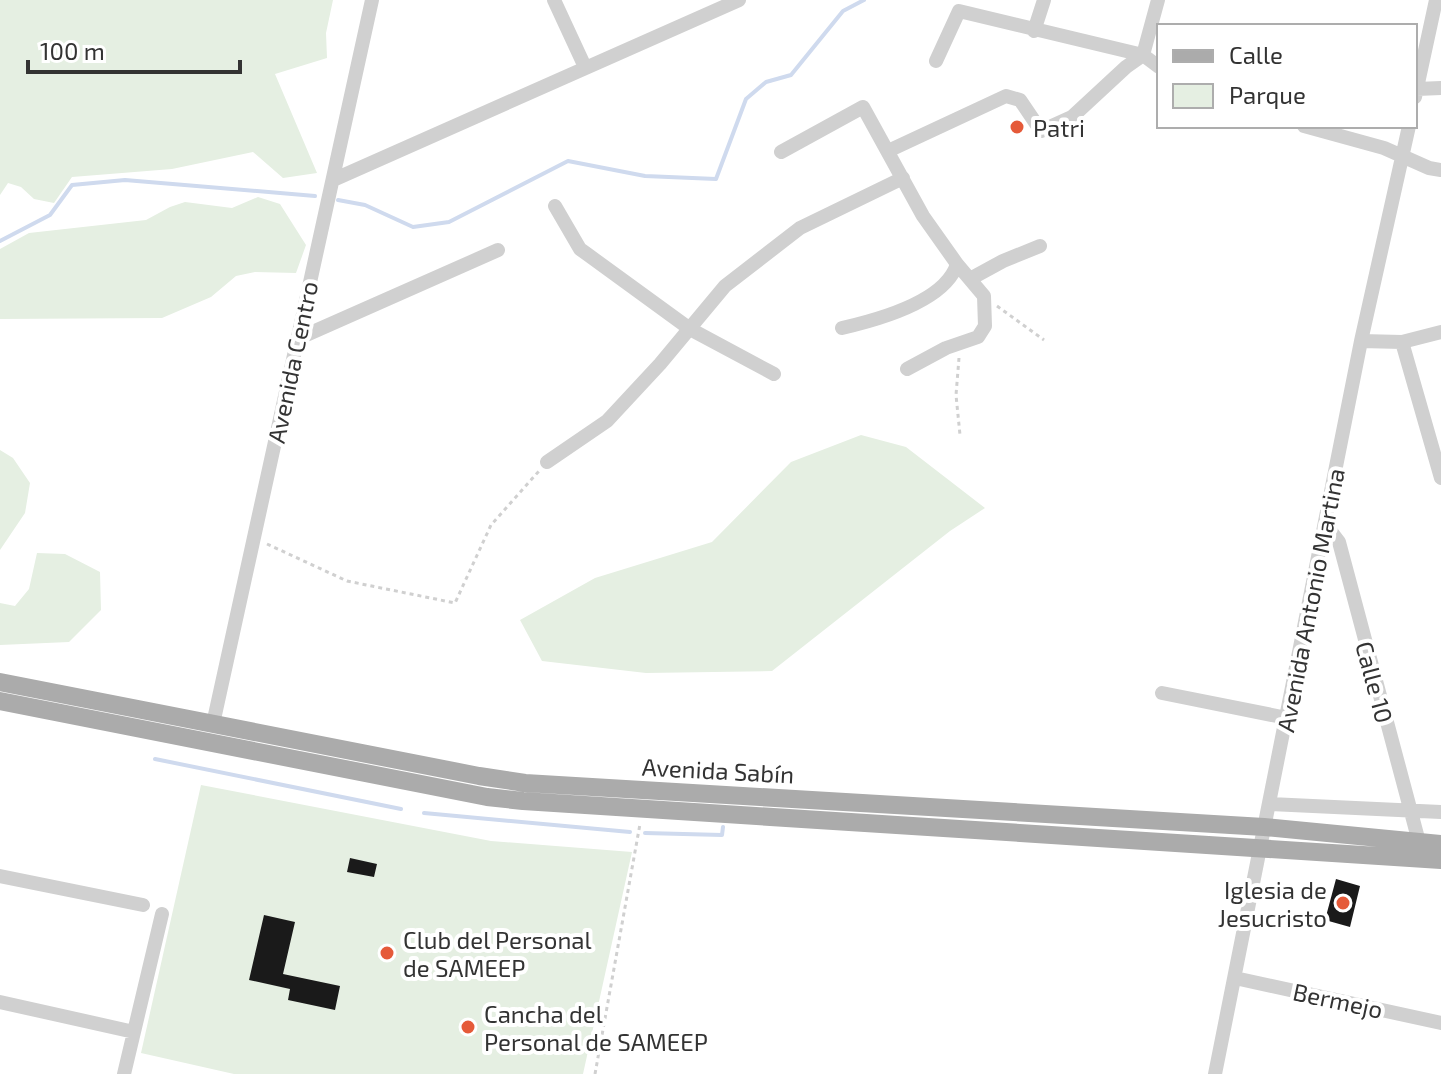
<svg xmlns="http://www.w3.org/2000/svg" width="1441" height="1074" font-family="'Exo 2',sans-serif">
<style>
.green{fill:#e5efe2}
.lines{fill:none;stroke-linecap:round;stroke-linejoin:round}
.stream{stroke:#cfdaee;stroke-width:4}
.building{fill:#1a1a1a}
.path{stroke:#d0d0d0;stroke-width:3;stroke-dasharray:4 4;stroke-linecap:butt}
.minor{stroke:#d0d0d0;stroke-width:14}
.major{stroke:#ababab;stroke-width:18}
.poi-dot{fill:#e55a39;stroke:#fff;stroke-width:3}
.labels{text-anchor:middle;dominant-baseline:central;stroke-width:8;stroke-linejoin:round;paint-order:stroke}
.poi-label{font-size:24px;fill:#333;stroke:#fff;text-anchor:start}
.street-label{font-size:24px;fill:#333;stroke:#fff}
</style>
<rect width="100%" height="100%" fill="#fff"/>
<path class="green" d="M0,0H333L326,33L327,58L275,74L317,173L283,178L253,152L172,169L72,177L54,203L34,199L21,187L8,183L0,195Z
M258,197L280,204L306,245L296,273L255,272L236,276L211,297L162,318L0,319V249L29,233L146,220L170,207L185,202L232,208Z
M861,435L906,447L985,508L950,531L772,671L646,673L542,661L520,620L595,578L712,542L791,462Z
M0,450L13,458L30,483L25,513L0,550Z
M37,553L65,554L100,572L101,610L69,642L0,645V603L15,606L29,589Z
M201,785L491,841L632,852L583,1074H234L141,1053Z"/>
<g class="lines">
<path class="stream" d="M338,200L365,205L413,227L449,222L568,161L645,176L716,179L746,99L766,82L791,75L843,11L864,0
M0,241L50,215L72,185L125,180L315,196
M155,759L401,809
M424,813L630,832
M645,833L722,835L723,827"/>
</g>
<path class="building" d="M350,858L377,864L374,877L347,872Z
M1336,879L1360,886L1350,927L1325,920Z
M264,915L295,922L283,974L340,986L335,1010L288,1000L290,989L249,980Z"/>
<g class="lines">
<path class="path" d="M997,306L1044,340
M959,358L956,395L960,435
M267,544L347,581L455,603L491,525L539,471
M595,1074L640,824"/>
<path class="minor" d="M554,0L585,67
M1034,31L1044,0
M936,61L959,11L1143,55L1159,67
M1417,89L1441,88
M1415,97L1436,0
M1304,126L1384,148L1429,168L1441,170
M888,151L1006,96L1020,100L1041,131L1072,117L1126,67L1143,55L1158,0
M781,152L863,107L923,216L957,264L984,296L985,326L978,337L946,348L907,369
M333,180L739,0
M555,206L580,249L587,254L690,329L774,374
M970,279L1003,261L1040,246
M842,328C877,320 945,302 957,264
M297,339L498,250
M1361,341L1402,342L1441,332
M1402,342L1441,478
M547,462L607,421L660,364L725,286L800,228L903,178
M1326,525L1339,542L1419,842
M1162,693L1287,718
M213,724L372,0
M1270,804L1441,812
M0,876L143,905
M1235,978L1441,1023
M0,1002L134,1032
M124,1074L162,914
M1215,1074L1361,341L1409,126"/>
<path class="major" d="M0,682L479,776L525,783L1264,827L1441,844
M0,701L487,797L523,801L1441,860"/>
</g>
<g class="poi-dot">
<circle cx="1017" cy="127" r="8"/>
<circle cx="1343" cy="903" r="8"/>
<circle cx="387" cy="953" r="8"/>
<circle cx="468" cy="1027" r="8"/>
</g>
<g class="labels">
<g class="poi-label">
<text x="1033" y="127">Patri</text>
<text x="1327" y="889" text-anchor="end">Iglesia de<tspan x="1327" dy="28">Jesucristo</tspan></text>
<text x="403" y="939">Club del Personal<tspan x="403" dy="28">de SAMEEP</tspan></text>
<text x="484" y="1013">Cancha del<tspan x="484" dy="28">Personal de SAMEEP</tspan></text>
</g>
<g class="street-label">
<text transform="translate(292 362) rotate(-78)">Avenida Centro</text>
<text transform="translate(1310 600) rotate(-79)">Avenida Antonio Martina</text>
<text transform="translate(1375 682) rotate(75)">Calle 10</text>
<text transform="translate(718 770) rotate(3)">Avenida Sabín</text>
<text transform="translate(1338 1000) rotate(12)">Bermejo</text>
</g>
</g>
<rect x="1157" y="24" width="260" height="104" fill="#ffffff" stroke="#adadad" stroke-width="2"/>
<rect x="1173" y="50" width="40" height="12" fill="#ababab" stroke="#adadad" stroke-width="2"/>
<text x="1229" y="64" font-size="24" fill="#333333">Calle</text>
<rect x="1173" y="84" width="40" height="24" fill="#e5efe2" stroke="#adadad" stroke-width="2"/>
<text x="1229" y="104" font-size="24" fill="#333333">Parque</text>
<path d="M28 60v12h212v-12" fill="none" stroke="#333333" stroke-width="4"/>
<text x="40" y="60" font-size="24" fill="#333333" stroke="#ffffff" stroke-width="6" paint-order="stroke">100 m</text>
</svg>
